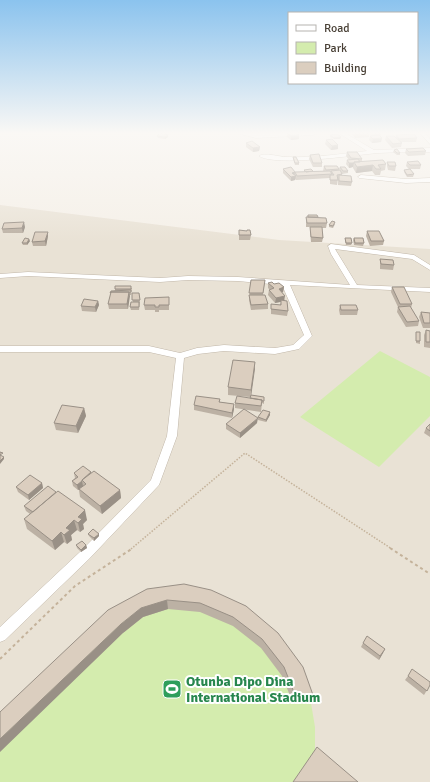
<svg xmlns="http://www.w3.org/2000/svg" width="430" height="782" font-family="Signika,sans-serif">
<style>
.residential{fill:#e9e2d5}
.green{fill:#d4ecae}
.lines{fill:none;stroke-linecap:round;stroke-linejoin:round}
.street-casing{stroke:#c1b7a9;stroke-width:1}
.path-far1{stroke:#c4b29a;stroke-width:1.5;stroke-dasharray:1.5 1.5;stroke-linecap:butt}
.path{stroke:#c4b29a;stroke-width:2;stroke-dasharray:3 3;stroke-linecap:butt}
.street{fill:#fff;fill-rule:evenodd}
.wall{fill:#bcb1a4}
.shaded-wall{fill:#999086}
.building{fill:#dbcebf;stroke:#999086}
.labels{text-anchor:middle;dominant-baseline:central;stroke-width:4;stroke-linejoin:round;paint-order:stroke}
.near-leisure-label{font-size:14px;font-weight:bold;fill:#27864d;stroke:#fff;text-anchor:start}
</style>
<rect width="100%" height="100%" fill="#f5f0e8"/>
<path class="residential" d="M0,205L279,240L430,249V782H0Z"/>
<path class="green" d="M380,351L430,377V416L379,467L300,417Z
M211,599L302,676L311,703L315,727V754L346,782H0V725L110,619Z"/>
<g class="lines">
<g class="street-casing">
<path id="street" d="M237,133L256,134L316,133L313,135L256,138Z
M339,133H345L374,150L430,148V152C413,152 395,152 378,153C354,155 277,167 259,156C265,152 279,157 287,157C314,158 341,154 367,151Z
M420,133H425L430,139V144Z
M361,175L406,179L430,178V182L406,183L359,178L358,177Z
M331,244L414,255L430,265V270L412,259L335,249L357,285L430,288V292L290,285L312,336L299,349L275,354L224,351L198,354L184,358L177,436L159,485L89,559L5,640L0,642V627L81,551L151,480L167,436L176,358L149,352H0V346H149L180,353L197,348L224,345L275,348L293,345L304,335L282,285L238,281L188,280L160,282L28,276L0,278V274L28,272L160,278L188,276L238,277L350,285L331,254L328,246Z"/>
</g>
<path class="path-far1" d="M131,549L245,453L392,549"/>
<path class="path" d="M390,548L430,574
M0,659L75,586L133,548"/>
<use href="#street" class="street"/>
</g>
<path class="wall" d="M160,133H170L168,135V137L165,139L158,138L157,136L160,134Z
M287,133L299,139L291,140L287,137Z
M352,133H369V137L355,138L352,134Z
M370,133H380L381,134L380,137L382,138L381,142L372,143L369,140L370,136H372Z
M330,135L341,137L340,139H334L330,137Z
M396,135L417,138L416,142H401L402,143L401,147L392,148L385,140L386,136L396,137Z
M326,140L338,145V149L331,150L325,144Z
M246,143L260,147L259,151L253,152L246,147Z
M406,149L426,151L425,155L408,156L405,153Z
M394,150L400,153V155H397L393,152Z
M347,152L362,159V162L386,164L385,170L381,171L380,175H375L372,171L356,173L353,168V167L349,168L346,164L347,160H349L346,156Z
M310,155L322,163V167H313L309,159Z
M293,157L299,163V165H295L293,159Z
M387,162L396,166L395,171L388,170L387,166Z
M407,162L421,165L420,169H409L406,166Z
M324,166L339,169V170L342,174V175L352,182L351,186L338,185V179L337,185L330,184V178L296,180L295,179V180L291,181L283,173V169L295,172H304V170L313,171H323Z
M340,167L348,171V173L342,174L339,169Z
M404,170L414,174L413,177H407L404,172Z
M308,215L318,217L327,223L326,228H322L323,238L322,242H311L310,231V227H306V217H307Z
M335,224L333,228L329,227V225Z
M25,227L23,233H3L2,229Z
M239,230L251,235L250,240H239Z
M367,231L384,241L383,245L370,246L366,236Z
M48,236L46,246H33L32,242Z
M345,238L352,243L351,245H346L345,240Z
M354,238L364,243L363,246L354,245L353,240Z
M30,241L27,245H23L22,243Z
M380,259L394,265L393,270L380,269Z
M251,280H265L263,295L268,304V309L251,310L249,300Z
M268,283L284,287L283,292H282L288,311L287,316L271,314V304L280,305L281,302L275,303L268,295L269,290H270L268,288Z
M392,287L412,304L411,308L419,321L418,326L406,327L397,312L398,307L391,292Z
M132,288L131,295H129L128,309H109L108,304L115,290V289Z
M132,293H139L140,302L139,310H131L130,307L133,302Z
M169,297V310H159V312H155V310H145L144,305Z
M98,301L99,305L96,312L82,311L81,306Z
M340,305L358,310L357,315H340L339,310Z
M421,312L430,313V328H423L419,317Z
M426,330L430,331V348L424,347V335Z
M416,332L420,341V344L416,343Z
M255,362L251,395L264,397V404L262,403L261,412L235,408V403L250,398V397L228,395V387Z
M220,399V402L234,404V409L232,418L194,410V405Z
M84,408L86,416L78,433L56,430L54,423Z
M270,412V415L266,422L258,420V417Z
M257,423L240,438L226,429V424Z
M430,424V437L424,433L426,428Z
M91,472L120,490L121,498L102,514L80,497L79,490H78L73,486L72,481L75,478L74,473Z
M42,483L43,488L29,500L18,492L16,487Z
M24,506L87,520L83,524L84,529L80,532L77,530L71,535L72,540L67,544L64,542L55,550L27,529L24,519L30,514L26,511Z
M88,534L99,536L94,541L89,536Z
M76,545H86L87,548L81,552L77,548Z
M147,589L246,606L313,695L311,703H293L282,676L261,648L233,626L200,612L168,609L143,617L123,633Z
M363,643L385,649L383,653L379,660L361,647Z
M408,676L430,685L424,695L405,680Z"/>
<path class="shaded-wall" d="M167,133H170L168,135V137L165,139V137L167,135Z
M299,135V139L291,140V136Z
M341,137L340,139H334V138Z
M382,138L381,142L372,143L373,139Z
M338,145V149L331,150L332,146Z
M260,147L259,151L253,152V148Z
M349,163H354L353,167L349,168Z
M373,165L372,171L356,173L357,167Z
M295,172L294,176H296L295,180L291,181V177L292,173Z
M24,222L25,227L23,233L22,228Z
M48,232V236L46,246L45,241Z
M29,239L30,241L27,245V243Z
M284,287L283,292L279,294V289Z
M129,292L130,296L128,309L127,304Z
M285,296L284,301L275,303L276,298Z
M98,301L99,305L96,312L95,307Z
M255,362V369L251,397V390Z
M234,404V409L232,418V413Z
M84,408L86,416L78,433L76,426Z
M270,412V415L266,422V420Z
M258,418L257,423L240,438V433Z
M4,457V459L0,464V461Z
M82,481L83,486L78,490L77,485Z
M42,483L43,488L29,500L28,495Z
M120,490L121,498L102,514L100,506Z
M85,510L87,520L83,524L84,529L80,532L78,523V517Z
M74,520L77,530L71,535L72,540L67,544L64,535L66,528Z
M61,532L64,542L55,550L52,541Z
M99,534V536L94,541V538Z
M86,545L87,548L81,552V550Z
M167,600L168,609L143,617L123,633L0,752V739L121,624L141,608Z
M385,649L383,653L379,660L380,656Z"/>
<path class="building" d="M160,133L168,135L165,137L157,136Z
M287,133H296L299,135L291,136Z
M355,133H369L356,134Z
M374,133H380L381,134H374Z
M337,134L341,137L334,138L330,135Z
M414,134L417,138L399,139L396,135Z
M379,135L382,138L373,139L370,136Z
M386,136H394L402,143L393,144Z
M332,139L338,145L332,146L326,140Z
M252,141L260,147L253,148L246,143Z
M423,148L426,151L409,152L406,149Z
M397,149L400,153H397L394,150Z
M347,152H357L362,159L351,158Z
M319,154L322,163H313L310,155Z
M293,157H296L299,163H295Z
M358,159L360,162H354V163H349L347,160Z
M383,160L386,164L378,165L381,169H376L373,165L357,167L354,162Z
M418,161L421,165H410L407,162Z
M387,162H395L396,166H389Z
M324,166H337L339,169L326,170Z
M291,167L295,172L292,173L296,176L291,177L283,169Z
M340,167H345L348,171H343Z
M311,169L313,171L306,172L304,170Z
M410,169L414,174L407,175L404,170Z
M340,170L342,174L337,175L338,180H330V175H334L331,171Z
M330,171L332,174L297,176L295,172Z
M339,175L351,176L352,182L339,181Z
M308,215H317L318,217H308Z
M306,217L326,218L327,223H307Z
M332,221L335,222L333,226L329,225Z
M24,222L22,228L2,229L4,223Z
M310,227H322L323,238L311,237Z
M239,230L247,231V230H250L251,235H239Z
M367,231H379L384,241H371Z
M35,232H48L45,241L32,242Z
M25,238L29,239L27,243H22Z
M345,238H351L352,243H346Z
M354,238H363L364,243H355Z
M380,259L393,260L394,265L381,264Z
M251,280H265L263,293H249Z
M272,282L274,284L279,283L284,287L279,289L285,296L276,298L269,290L274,288L268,283Z
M115,286H131V289H115Z
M392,287H404L412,304H400Z
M131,290V292H111L110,293L111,291Z
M111,292H129L127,304H108Z
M132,293H139L140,300H132Z
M249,295H265L268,304L251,305Z
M169,297V305H159V307H155V305H144L145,298Z
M84,299L98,301L95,307L81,306Z
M281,300L287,301L288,311L271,309V304L281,305Z
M131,302H139V307H130Z
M340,305H356L358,310H341Z
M410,306L419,321L407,322L398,307Z
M421,312L430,313V323H424Z
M426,330L430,331V342H426Z
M416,332H420V341H416Z
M233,360L255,362L251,390L228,387Z
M251,395L264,397V401H262V400L250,398Z
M196,396L220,399L219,402L234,404L232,413L194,405Z
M237,396L262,400L261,406L235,403Z
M62,405L84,408L76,426L54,423Z
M244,409L258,418L240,433L226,424Z
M263,410L270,412L266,420L258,417Z
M430,424V431L426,428Z
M0,452L3,453L0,455L4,457L0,461Z
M83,466L91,472L82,480V481L77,485L72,481L78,477L74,473Z
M94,471L120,490L100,506L79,489L86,484L82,480Z
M30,475L42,483L28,495L16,487Z
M48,486L56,492L33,512L24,506Z
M58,491L85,510L78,517L82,519L78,523L74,520L66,528L70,530L64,535L61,532L52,541L24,519Z
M93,529L99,534L94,538L88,534Z
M82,541L86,545L81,550L76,545Z
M184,584L211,590L246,606L278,633L303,667L313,695H295L284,667L262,639L233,617L200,603L167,600L141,608L121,624L0,739V712L108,610L147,589Z
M367,636L385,649L380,656L363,643Z
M412,669L430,682V685L427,691L408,676Z
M317,747L358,782H293Z"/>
<linearGradient id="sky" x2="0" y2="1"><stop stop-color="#8bc3ee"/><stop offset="0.55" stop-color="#faf8f5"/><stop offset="1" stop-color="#faf8f5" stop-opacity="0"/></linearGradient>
<rect width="430" height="242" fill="url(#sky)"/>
<defs>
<g id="stadium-square" transform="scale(1)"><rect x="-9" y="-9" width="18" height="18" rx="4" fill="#2e9e5b" stroke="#fff"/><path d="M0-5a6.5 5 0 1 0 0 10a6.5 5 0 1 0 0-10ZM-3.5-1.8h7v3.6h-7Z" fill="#fff"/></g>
</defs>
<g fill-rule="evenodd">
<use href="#stadium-square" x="172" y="689"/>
</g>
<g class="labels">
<g class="near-leisure-label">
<text x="186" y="681">Otunba Dipo Dina<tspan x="186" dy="16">International Stadium</tspan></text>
</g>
</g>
<rect x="288" y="12" width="130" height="72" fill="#ffffff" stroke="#b6b3af"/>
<rect x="296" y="25" width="20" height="6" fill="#ffffff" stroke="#b6b3af"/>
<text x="324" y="32" font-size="12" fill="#494036">Road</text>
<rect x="296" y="42" width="20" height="12" fill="#d4ecae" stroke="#b6b3af"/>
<text x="324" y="52" font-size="12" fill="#494036">Park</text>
<rect x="296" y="62" width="20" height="12" fill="#dbcebf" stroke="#b6b3af"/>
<text x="324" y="72" font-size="12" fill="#494036">Building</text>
</svg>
